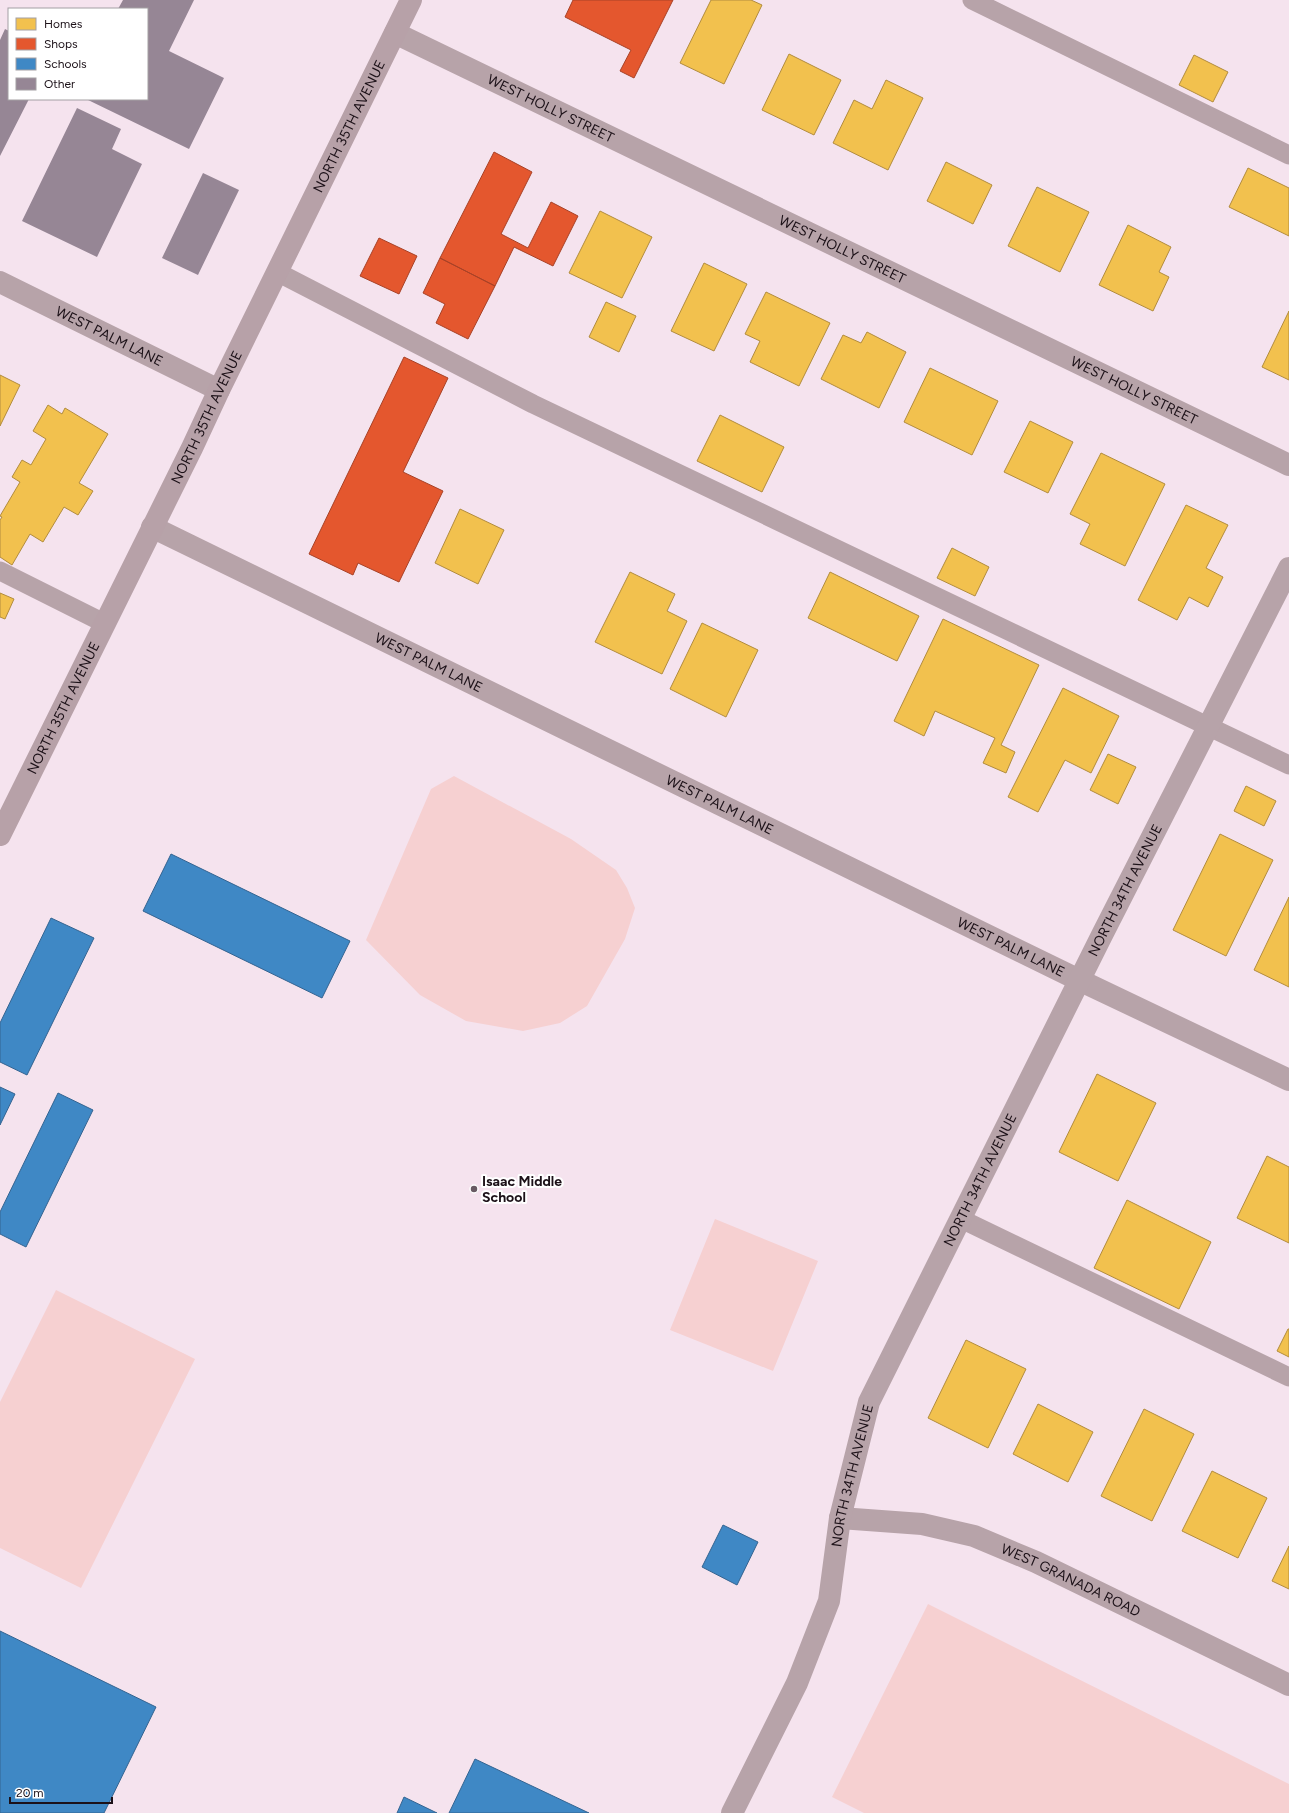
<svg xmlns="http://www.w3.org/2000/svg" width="1289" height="1813" font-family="Figtree,sans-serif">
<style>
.green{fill:#f6d0d1}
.homes{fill:#f2c14e;stroke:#b28c3e}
.shops{fill:#e4572e;stroke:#a84227}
.schools{fill:#3f88c5;stroke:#346491}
.building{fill:#968695}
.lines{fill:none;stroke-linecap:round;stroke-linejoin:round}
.lane{stroke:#b7a3a9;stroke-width:19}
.street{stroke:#b7a3a9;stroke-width:22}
.secondary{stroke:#b7a1a8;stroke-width:22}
.poi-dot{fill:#685a63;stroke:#fff;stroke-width:1.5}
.labels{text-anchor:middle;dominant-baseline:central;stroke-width:4;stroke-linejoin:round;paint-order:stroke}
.street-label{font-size:14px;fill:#1c1118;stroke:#fff}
.poi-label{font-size:14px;font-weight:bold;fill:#1c1118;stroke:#fff;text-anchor:start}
</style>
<rect width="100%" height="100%" fill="#f5e3ee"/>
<path class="green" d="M454,776L571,839L616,870L627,888L635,908L625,939L587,1006L560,1023L523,1031L466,1021L420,995L366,940L431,789Z
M715,1219L818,1261L773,1371L670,1330Z
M56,1290L195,1359L81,1588L0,1548V1402Z
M928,1604L1289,1784V1813H864L832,1797Z"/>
<path class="homes" d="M711,0H751L762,5L724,84L680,63Z
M789,54L841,80L814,135L762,110Z
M1194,55L1228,72L1213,102L1179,85Z
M886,80L923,98L888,170L833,143L854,100L872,109Z
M946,162L992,185L973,224L927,201Z
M1248,168L1289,188V236L1229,207Z
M1037,187L1089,212L1060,272L1008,246Z
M600,211L652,237L622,298L569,273Z
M1128,225L1171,247L1159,272L1169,277L1153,311L1099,285Z
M704,263L747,284L714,351L671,331Z
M766,292L830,323L799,386L750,362L760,341L745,334Z
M606,302L636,316L619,352L589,337Z
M1289,311V380L1262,367Z
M867,332L906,352L879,408L821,379L843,335L861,343Z
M930,368L998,401L972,455L904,422Z
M0,375L20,385L0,426Z
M48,405L62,414L65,408L108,434L79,483L93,491L78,515L64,507L43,542L30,534L12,565L0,557V520L2,517L0,516L20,482L12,477L22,460L31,465L46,439L33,431Z
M720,415L784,447L762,492L697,461Z
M1030,421L1073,442L1048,493L1004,472Z
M1101,453L1165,484L1125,566L1080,544L1090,524L1070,514Z
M1186,505L1228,525L1206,568L1223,577L1208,607L1189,597L1177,620L1138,600Z
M460,509L504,530L478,584L435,563Z
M952,548L989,567L975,596L937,578Z
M630,572L675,594L667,611L687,621L662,674L595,642Z
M830,572L919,616L897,661L808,618Z
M0,593L14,599L5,619L0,617Z
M943,619L1039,665L1001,745L1015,752L1006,773L983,763L995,738L935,711L924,736L894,721Z
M702,623L758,650L726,717L670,689Z
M1063,688L1119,716L1091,773L1065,760L1038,812L1008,797Z
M1108,754L1136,767L1118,804L1090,790Z
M1246,786L1276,801L1264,826L1234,811Z
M1220,834L1273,860L1226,956L1173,930Z
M1289,897V987L1254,970Z
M1097,1074L1156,1103L1118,1181L1059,1152Z
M1267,1156L1289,1167V1243L1237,1218Z
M1127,1200L1211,1242L1179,1309L1094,1268Z
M1288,1329H1289V1357L1277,1351Z
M966,1340L1026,1369L988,1448L928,1418Z
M1038,1404L1093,1432L1068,1482L1013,1454Z
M1144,1409L1194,1434L1152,1521L1101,1496Z
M1212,1471L1267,1498L1238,1558L1182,1531Z
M1289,1546V1589L1272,1581Z"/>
<path class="shops" d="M573,0H673L634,78L620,71L631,50L565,17Z
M494,152L532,172L501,234L528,248L551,202L578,216L553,266L514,247L495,286L440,258Z
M379,238L417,256L399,294L360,276Z
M440,258L495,286L468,339L436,323L445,304L423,293Z
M404,357L448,378L403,472L443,491L399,582L358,563L353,575L309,554Z"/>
<path class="schools" d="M171,854L350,941L322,998L143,911Z
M51,918L94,938L27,1075L0,1062V1023Z
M0,1087L15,1094L0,1125Z
M58,1093L93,1110L26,1247L0,1234V1212Z
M723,1525L758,1542L737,1585L702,1567Z
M0,1631L156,1707L104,1813H0Z
M475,1759L589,1813H449Z
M404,1797L437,1813H397Z"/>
<path class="building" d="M123,0H194L169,51L224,78L189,149L86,99H147V9H118Z
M5,29L9,31V99H29L0,156V40Z
M77,108L121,129L112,149L142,164L97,257L22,221Z
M203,173L239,190L198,275L162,258Z"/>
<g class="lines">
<path class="lane" d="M972,0L1289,155
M277,272L533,404L1289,765
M0,571L104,623
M961,1219L1289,1377"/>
<g class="street">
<path id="s1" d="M395,33L1289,465"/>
<path id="s2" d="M0,282L219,390"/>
<path id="s3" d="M152,527L1079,980L1289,1080"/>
<path id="s4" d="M840,1518L922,1524L974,1536L1036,1562L1289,1685"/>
<path id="s5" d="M732,1813L797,1683L829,1601L840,1518L869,1402L1102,935L1289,568"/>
</g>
<path class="secondary" id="s6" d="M0,835L192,448L219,390L411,0"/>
</g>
<circle class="poi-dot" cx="474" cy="1189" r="4"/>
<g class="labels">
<g class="street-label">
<text stroke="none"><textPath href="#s1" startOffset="173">WEST HOLLY STREET</textPath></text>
<text stroke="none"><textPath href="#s6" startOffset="790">NORTH 35TH AVENUE</textPath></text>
<text stroke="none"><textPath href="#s1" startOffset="497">WEST HOLLY STREET</textPath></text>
<text stroke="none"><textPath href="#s2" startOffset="122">WEST PALM LANE</textPath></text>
<text stroke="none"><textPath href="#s1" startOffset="821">WEST HOLLY STREET</textPath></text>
<text stroke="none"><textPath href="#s6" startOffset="466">NORTH 35TH AVENUE</textPath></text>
<text stroke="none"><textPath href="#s3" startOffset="308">WEST PALM LANE</textPath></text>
<text stroke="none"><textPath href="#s6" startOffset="142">NORTH 35TH AVENUE</textPath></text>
<text stroke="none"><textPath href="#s3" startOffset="632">WEST PALM LANE</textPath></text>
<text stroke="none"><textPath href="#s5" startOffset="1009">NORTH 34TH AVENUE</textPath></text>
<text stroke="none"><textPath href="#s3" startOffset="956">WEST PALM LANE</textPath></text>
<text stroke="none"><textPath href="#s5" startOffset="685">NORTH 34TH AVENUE</textPath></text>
<text stroke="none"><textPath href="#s5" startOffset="361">NORTH 34TH AVENUE</textPath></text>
<text stroke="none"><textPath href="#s4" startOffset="242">WEST GRANADA ROAD</textPath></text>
</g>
<g class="poi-label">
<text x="482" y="1181">Isaac Middle<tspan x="482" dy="16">School</tspan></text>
</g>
</g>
<rect x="8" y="8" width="140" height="92" fill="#ffffff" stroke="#a4a0a3"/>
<rect x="16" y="18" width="20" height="12" fill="#f2c14e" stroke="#a4a0a3"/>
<text x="44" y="28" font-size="12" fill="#1c1118">Homes</text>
<rect x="16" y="38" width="20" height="12" fill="#e4572e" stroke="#a4a0a3"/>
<text x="44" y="48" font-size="12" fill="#1c1118">Shops</text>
<rect x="16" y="58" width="20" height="12" fill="#3f88c5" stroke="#a4a0a3"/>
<text x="44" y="68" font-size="12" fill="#1c1118">Schools</text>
<rect x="16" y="78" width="20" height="12" fill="#968695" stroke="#a4a0a3"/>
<text x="44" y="88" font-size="12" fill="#1c1118">Other</text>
<path d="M10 1797v6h102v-6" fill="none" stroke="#1c1118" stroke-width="2"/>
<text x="16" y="1797" font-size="12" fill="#1c1118" stroke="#ffffff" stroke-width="3" paint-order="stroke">20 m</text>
</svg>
